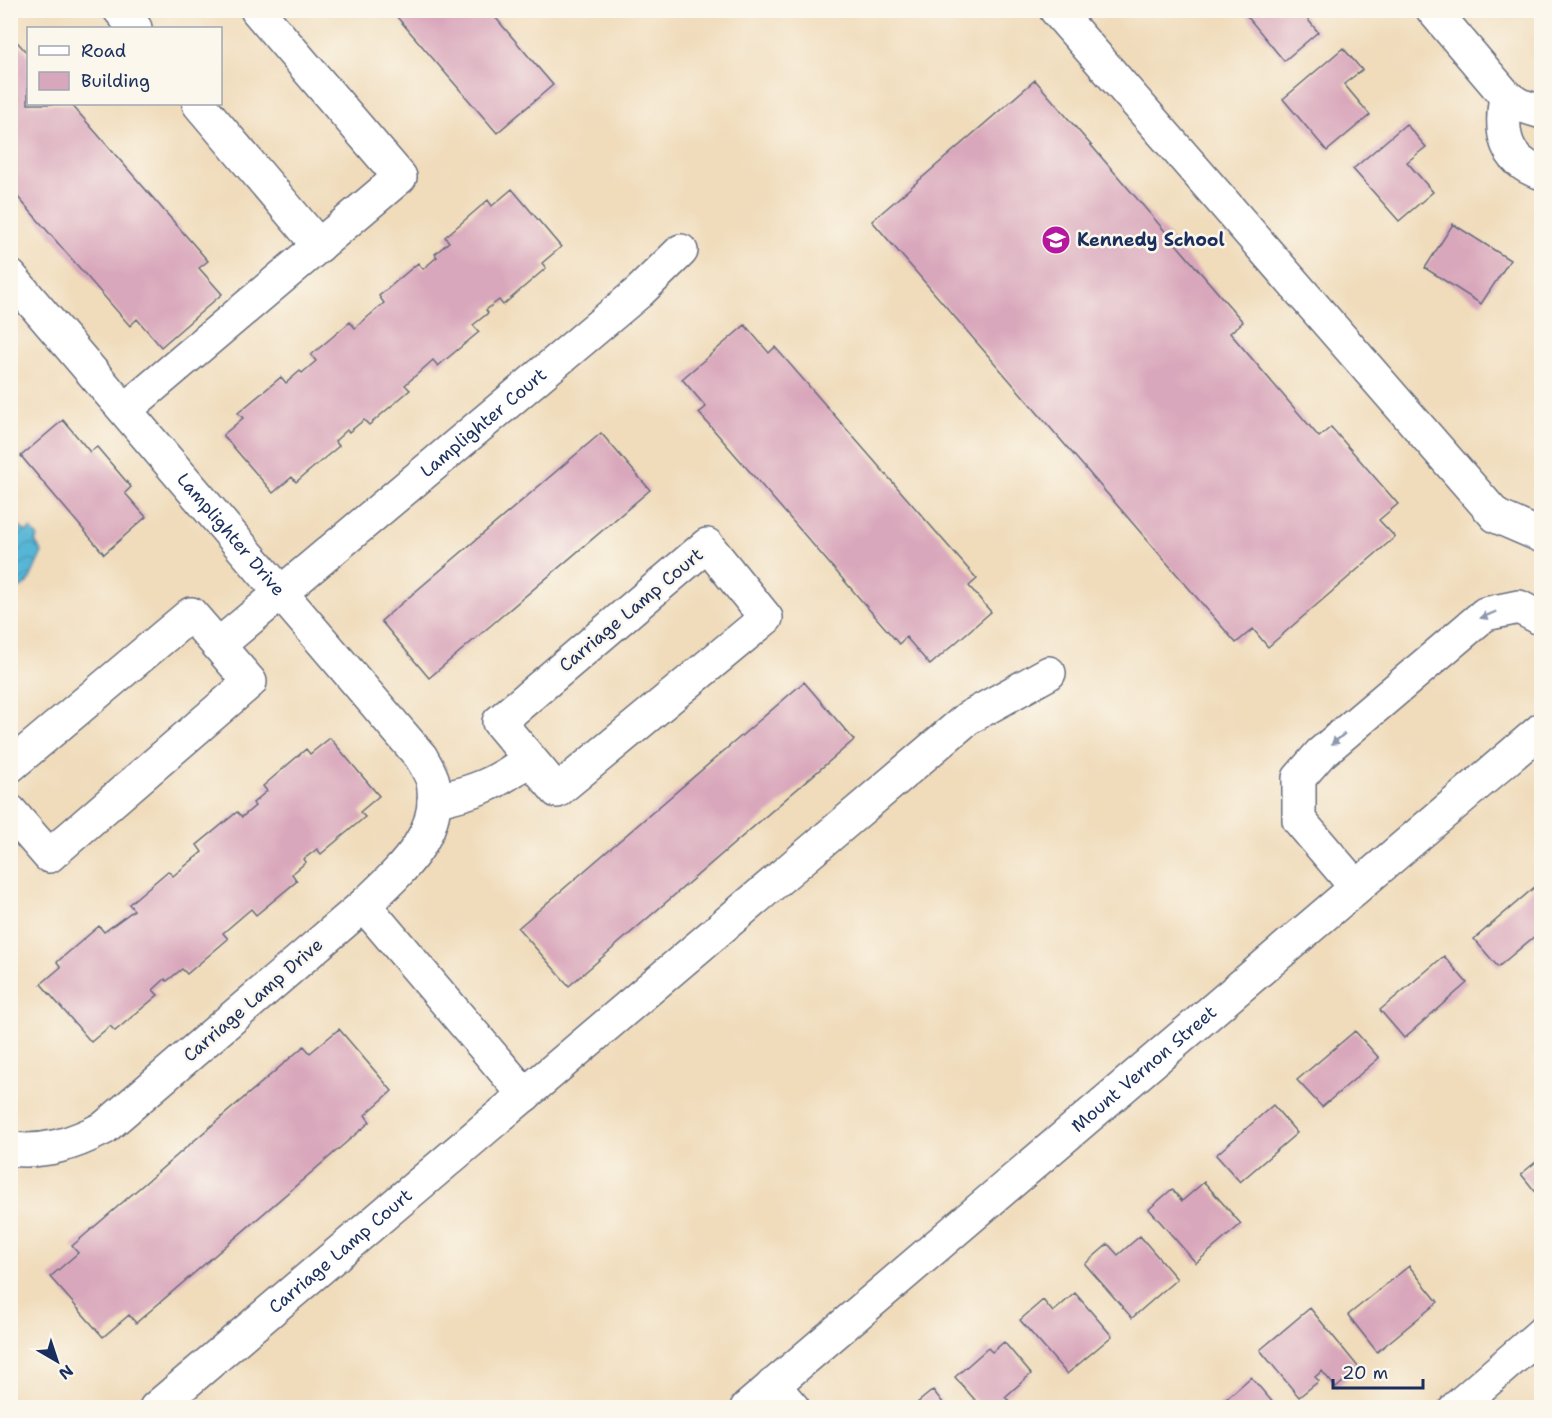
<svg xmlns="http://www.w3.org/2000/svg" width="1552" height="1418" font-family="'Shantell Sans',sans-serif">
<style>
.water{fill:url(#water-waves);stroke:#39729a;stroke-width:1.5}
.building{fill:#d9a7bb}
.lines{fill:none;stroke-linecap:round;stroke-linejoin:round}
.minor-casing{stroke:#666c7f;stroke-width:36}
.minor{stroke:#fff;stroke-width:33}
.oneway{fill:#8d97ae}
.labels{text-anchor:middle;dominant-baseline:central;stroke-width:5;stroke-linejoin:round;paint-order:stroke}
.poi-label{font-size:18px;font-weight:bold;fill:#1b2f5e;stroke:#fbf7ec;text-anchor:start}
.street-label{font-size:18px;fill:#1b2f5e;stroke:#fbf7ec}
</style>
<defs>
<pattern id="water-waves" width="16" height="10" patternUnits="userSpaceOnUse" patternTransform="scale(1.5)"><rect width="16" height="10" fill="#57b6d5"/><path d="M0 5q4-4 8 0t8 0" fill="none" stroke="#4794b0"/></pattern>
</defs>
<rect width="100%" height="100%" fill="#fbf7ec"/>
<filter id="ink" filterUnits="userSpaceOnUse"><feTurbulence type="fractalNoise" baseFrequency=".0167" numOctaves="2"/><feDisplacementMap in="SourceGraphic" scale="12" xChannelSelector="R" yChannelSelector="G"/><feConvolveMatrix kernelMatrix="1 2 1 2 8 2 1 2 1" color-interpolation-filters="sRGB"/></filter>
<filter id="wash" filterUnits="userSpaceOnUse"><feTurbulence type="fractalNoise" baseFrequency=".008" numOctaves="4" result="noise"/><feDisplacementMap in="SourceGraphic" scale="24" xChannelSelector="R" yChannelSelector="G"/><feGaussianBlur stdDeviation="1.35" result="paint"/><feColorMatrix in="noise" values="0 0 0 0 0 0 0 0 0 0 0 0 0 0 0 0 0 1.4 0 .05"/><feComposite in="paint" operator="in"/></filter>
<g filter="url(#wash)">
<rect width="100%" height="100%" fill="#f0dcbb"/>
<path class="water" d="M18,525L26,532L31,529L38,537L35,542L42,552L28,583L11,594V528Z"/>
<g id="blocks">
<path class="building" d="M391,10H489L553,85L497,133Z
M1242,10H1300L1318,32L1284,61Z
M10,34L28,54V104H71L208,261L199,268L222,294L161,347L137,319L130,326L10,188Z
M1343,48L1362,70L1344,84L1370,115L1327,151L1283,99Z
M1035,80L1243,322L1230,333L1319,437L1331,427L1398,504L1379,520L1395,537L1268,647L1253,629L1236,643L872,221Z
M1406,124L1426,147L1407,162L1433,192L1399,221L1353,169Z
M512,189L561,247L542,263L546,268L503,305L499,300L486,310L488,313L473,325L479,332L438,366L433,360L405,385L410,390L369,425L364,420L349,432L347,430L335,441L339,446L296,482L292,477L273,493L223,435L243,418L238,413L281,377L286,383L300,371L302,373L316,361L311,355L350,322L355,328L384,303L379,296L418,263L423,269L437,257L435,254L449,242L445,237L488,200L492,206Z
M1453,224L1510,260L1481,304L1425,268Z
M745,325L769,353L775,347L977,579L969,586L991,612L930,665L906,637L899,644L699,413L706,407L682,379Z
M63,420L90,452L97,447L131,487L125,493L146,517L104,554L21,456Z
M601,433L650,490L429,678L381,621Z
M804,682L854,740L569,986L518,928Z
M330,738L379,796L360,812L365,817L321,854L317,849L304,859L306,862L292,874L297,881L256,915L251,909L223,933L228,939L187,974L182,969L167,981L165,979L153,990L158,995L115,1031L110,1026L91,1042L41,984L61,967L57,962L99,926L104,932L134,910L129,904L168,871L173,876L202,852L197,845L237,812L242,817L255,806L253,803L267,791L263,786L306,749L310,754Z
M1537,885L1542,890V930L1498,967L1474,939Z
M10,948L17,955L10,960Z
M1444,956L1467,983L1404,1038L1380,1010Z
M339,1029L392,1091L365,1115L370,1122L136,1323L129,1315L103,1337L50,1277L78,1253L72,1246L304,1046L310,1053Z
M1355,1031L1379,1058L1322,1107L1297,1080Z
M1273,1105L1297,1133L1240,1182L1216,1155Z
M1542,1157V1200L1521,1174Z
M1204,1182L1241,1224L1196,1263L1149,1209L1172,1189L1182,1201Z
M1140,1236L1177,1279L1132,1318L1085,1264L1108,1244L1118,1255Z
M1409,1266L1438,1302L1377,1352L1348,1315Z
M1075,1293L1112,1336L1067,1374L1020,1320L1043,1300L1053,1312Z
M1310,1308L1359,1368L1336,1388L1322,1371L1315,1377L1319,1381L1299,1397L1260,1350Z
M1004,1342L1031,1374L1005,1397L1009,1401L1001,1408H982L955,1377L988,1348L992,1352Z
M1251,1377L1275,1405L1272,1408H1216Z
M933,1390L947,1408H911Z"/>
</g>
</g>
<g filter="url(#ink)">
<use href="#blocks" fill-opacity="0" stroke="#666c7f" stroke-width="1.5"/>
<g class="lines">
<g class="minor-casing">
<g id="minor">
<path d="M120,10L135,28"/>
<path d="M1056,10L1496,516L1542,536"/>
<path d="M1433,10L1506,96L1519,105L1542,112"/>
<path d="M1506,96C1500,131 1503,161 1542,173"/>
<path d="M199,104L319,246"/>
<path id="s1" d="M10,276L421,757C425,765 431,773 433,782C443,835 399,872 364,905L104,1128C73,1144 45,1153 10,1149"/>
<path d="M126,409L400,177L257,10"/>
<path d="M707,545L766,618L557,791L499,722Z"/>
<path id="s2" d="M220,644L639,292L681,251"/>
<path d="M10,766L191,614L250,682L49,856L10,811"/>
<path d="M434,801C476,791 495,785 529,759"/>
<path d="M1356,887L1299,820V778L1320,754L1485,614L1519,607L1542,619"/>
<path d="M364,905L525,1095"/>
<path d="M773,1385L793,1408"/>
<path id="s3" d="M156,1408L968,718L1049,673"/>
<path id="s4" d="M747,1408L1542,729"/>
<path d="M1456,1408L1542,1333"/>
</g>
</g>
<use href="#minor" class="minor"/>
</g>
<defs><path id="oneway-solid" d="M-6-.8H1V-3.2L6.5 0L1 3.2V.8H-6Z" transform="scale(1.5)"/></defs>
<g class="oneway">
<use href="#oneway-solid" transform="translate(1488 615) rotate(157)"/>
<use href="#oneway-solid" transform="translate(1338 739) rotate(140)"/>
</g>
</g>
<defs>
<g id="school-disc" transform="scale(1.5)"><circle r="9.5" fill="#b5179e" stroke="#fbf7ec"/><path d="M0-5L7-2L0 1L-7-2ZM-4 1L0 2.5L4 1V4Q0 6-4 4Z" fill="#fff"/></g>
</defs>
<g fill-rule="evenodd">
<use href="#school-disc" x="1056" y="240"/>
</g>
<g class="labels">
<g class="poi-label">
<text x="1077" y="240">Kennedy School</text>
</g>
<g class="street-label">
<text stroke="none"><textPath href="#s2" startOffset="344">Lamplighter Court</textPath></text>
<text stroke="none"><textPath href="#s1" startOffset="340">Lamplighter Drive</textPath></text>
<text transform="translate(631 610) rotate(-40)">Carriage Lamp Court</text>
<text transform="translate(253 1000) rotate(-41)">Carriage Lamp Drive</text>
<text stroke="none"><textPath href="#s4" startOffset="522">Mount Vernon Street</textPath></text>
<text stroke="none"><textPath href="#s3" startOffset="242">Carriage Lamp Court</textPath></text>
</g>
</g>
<rect width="1552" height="1418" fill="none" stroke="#fbf7ec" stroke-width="36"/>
<rect x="27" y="27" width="195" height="78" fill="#fbf7ec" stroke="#a1a7b3" stroke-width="1.5"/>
<rect x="39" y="46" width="30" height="9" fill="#ffffff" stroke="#a1a7b3" stroke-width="1.5"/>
<text x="81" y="57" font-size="18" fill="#1b2f5e">Road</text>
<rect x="39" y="72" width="30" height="18" fill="#d9a7bb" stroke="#a1a7b3" stroke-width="1.5"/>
<text x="81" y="87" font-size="18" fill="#1b2f5e">Building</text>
<g transform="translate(57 1361) rotate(141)" stroke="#fbf7ec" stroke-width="4.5" paint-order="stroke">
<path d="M0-4.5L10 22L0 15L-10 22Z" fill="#1b2f5e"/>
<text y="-9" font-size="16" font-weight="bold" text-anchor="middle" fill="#1b2f5e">N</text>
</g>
<path d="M1333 1379v9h90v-9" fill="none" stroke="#1b2f5e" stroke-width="3"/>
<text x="1342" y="1379" font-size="18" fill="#1b2f5e" stroke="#fbf7ec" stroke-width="4.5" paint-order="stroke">20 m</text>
</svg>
